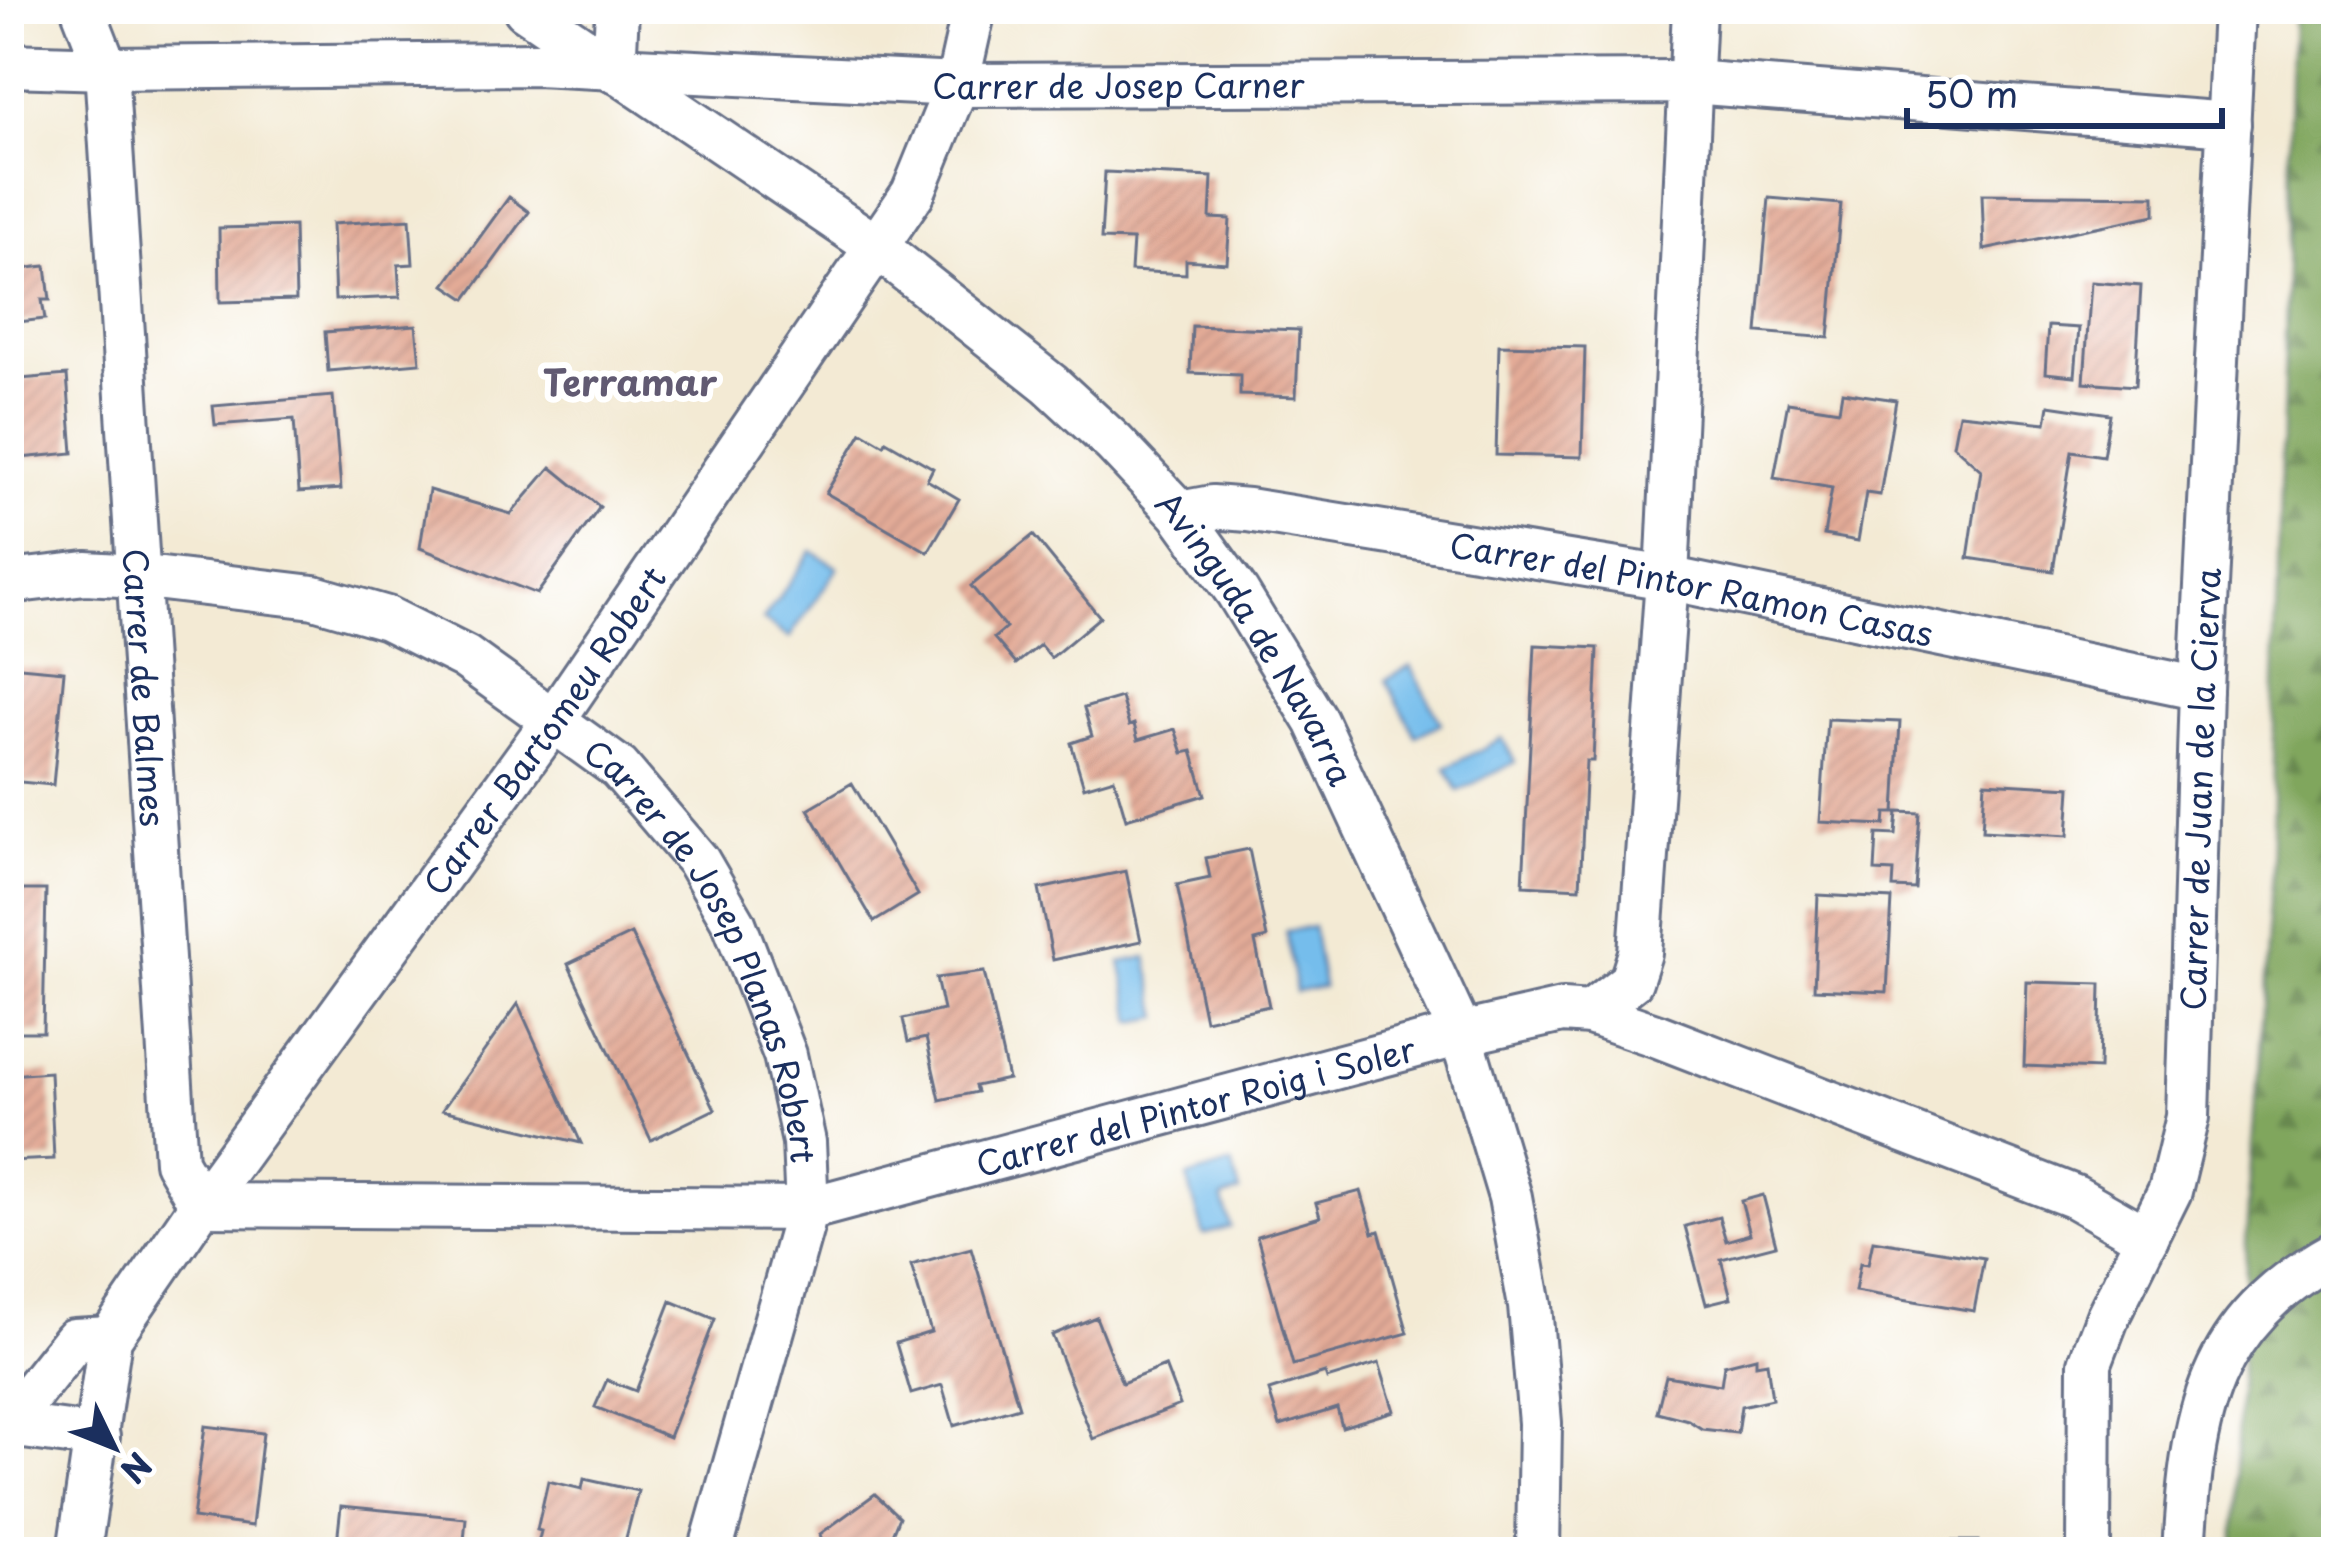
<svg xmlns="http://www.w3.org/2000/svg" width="2345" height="1561" font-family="'Playpen Sans',sans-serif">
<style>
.forest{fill:url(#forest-firs);stroke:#4e6a5e;stroke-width:3}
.water{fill:#74bdec;stroke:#4876a5;stroke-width:3}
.building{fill:url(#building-hatch)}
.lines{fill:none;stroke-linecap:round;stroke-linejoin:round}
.minor-casing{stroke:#677087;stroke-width:48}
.minor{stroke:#fff;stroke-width:42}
.labels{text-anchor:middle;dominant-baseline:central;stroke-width:12;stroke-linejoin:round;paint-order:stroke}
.street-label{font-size:33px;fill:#1b2f5e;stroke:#fff}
.neighbourhood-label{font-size:36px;font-weight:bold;fill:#615a72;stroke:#fff}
</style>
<defs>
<pattern id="forest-firs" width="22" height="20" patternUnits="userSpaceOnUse" patternTransform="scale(3)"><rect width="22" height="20" fill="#80a65d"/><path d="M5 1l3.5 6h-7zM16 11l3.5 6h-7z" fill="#688850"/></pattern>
<pattern id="building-hatch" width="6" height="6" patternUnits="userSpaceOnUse" patternTransform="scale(3)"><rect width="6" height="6" fill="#e3ab97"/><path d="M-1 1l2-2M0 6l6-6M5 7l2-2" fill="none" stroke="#c29385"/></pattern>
</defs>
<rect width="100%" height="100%" fill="#fff"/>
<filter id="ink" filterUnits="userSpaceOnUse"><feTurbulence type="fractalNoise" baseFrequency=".00833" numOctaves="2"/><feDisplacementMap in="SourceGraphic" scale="24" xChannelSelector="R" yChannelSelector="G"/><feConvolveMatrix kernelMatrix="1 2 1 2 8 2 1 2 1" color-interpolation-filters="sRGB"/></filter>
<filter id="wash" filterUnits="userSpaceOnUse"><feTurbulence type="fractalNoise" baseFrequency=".004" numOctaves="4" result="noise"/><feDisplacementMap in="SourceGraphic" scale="48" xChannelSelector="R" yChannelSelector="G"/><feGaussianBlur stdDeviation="2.7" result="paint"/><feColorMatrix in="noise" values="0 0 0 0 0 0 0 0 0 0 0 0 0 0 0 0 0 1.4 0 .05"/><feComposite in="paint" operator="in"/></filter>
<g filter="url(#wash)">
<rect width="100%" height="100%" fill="#f3ead4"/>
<path class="forest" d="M2293,9H2336V1407L2329,1552H2232L2247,1223L2270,873Z"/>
<path class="water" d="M812,551L838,568L789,638L763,620Z
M1411,666L1441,723L1416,736L1386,680Z
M1502,738L1515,762L1458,791L1446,768Z
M1313,927L1323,987L1296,992L1286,931Z
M1147,957L1160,1017L1134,1022L1121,962Z
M1232,1164L1240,1192L1222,1198L1231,1227L1204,1235L1187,1178Z"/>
<g id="blocks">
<path class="building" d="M1880,9H1951L1950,19L1880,12Z
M1105,172L1212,177L1210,218L1230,219L1227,263L1186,260V274L1131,271L1133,240L1101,239Z
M1982,194L2155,196V215L1984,250Z
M509,197L529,212L466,299L445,285Z
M1769,198L1841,204L1829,338L1757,332Z
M410,219L413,264L398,265L400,297L335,300L332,224Z
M294,226L296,300L220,302L219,228Z
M46,266L50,300H42L45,319L9,323V270Z
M2091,282L2141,286L2135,386L2084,382Z
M416,325L420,363L328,371L325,332Z
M1192,326L1299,330L1296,397L1240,395V375L1190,373Z
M2048,326L2079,328L2075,376L2045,373Z
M1499,345L1585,347L1582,457L1496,455Z
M67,375L73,453L9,459V380Z
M1842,392L1896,400L1880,495L1866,493L1858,541L1824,535L1832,488L1774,478L1788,402L1839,410Z
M333,396L341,489L299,492L294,419L215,425L213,406Z
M2049,405L2110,414L2103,456L2072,451L2053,571L1968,558L1981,470L1953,445L1959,414L2046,423Z
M862,432L884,445L886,441L933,468L927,480L959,499L928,552L826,493Z
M551,467L600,507L537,594L420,548L429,490L511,514Z
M1033,535L1100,617L1051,658L1040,645L1016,664L994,638L1006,628L971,586Z
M1535,645L1598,648L1593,761H1586L1580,888L1523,885Z
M9,666L64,671L53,785L9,781Z
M1121,697L1129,726L1134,724L1138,740L1175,729L1183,753L1192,751L1205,795L1126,819L1114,778L1084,787L1071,743L1092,736L1084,708Z
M1827,719L1900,722L1895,813H1886L1885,825L1820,822Z
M1985,782L2071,787L2068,836L1982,831Z
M852,783L918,895L874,922L808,809Z
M1898,812L1920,813L1915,889L1893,888L1894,872L1875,871L1877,834L1896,835Z
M1249,849L1267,938L1255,941L1269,1006L1205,1020L1177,885L1210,878L1206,858Z
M1126,871L1141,941L1053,960L1039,889Z
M9,890H46L43,1032H9Z
M1818,895L1892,899L1887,992L1814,989Z
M631,934L715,1109L651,1140L568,964Z
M984,972L1008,1079L975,1086L977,1092L940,1100L926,1038L908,1042L903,1019L943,1010L936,978Z
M2027,982L2101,984L2099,1069L2024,1066Z
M518,1004L581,1143L442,1110Z
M50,1072L54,1159L9,1161V1075Z
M1361,1191L1373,1233L1379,1231L1408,1333L1293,1365L1257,1236L1320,1217L1316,1203Z
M1763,1195L1776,1245L1721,1259L1731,1298L1706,1304L1685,1226L1719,1217L1726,1241L1750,1234L1741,1201Z
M1873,1240L1984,1258L1974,1311L1855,1291L1860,1263L1868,1264Z
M971,1248L1019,1407L954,1426L942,1385L911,1394L896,1343L931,1332L911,1265Z
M671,1301L715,1319L669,1437L595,1407L607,1380L636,1391Z
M1096,1317L1122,1383L1165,1366L1180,1405L1093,1439L1052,1335Z
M1756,1357V1364L1767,1362L1772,1399L1741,1406L1737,1433L1702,1429L1688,1420L1657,1412L1666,1376L1721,1385L1724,1365Z
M1379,1363L1394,1411L1342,1427L1337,1408L1280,1426L1269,1391L1325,1373L1327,1379Z
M205,1426L263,1433L252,1526L193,1518Z
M584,1479L638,1491L625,1542L632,1543L630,1552H536L541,1531L537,1530L548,1481L582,1489Z
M875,1494L899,1517L885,1552H825L820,1534Z
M341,1506L466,1518L463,1552H336Z
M1944,1541H1978V1552H1944Z"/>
</g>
</g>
<g filter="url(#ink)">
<use href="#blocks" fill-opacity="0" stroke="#677087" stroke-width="3"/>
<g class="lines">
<g class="minor-casing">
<g id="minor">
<path id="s1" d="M83,9L106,68L176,1162L201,1205"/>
<path id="s2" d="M525,9L877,247L1050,384L1114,443L1180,513L1237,592L1316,721L1461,1034L1510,1197L1530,1306L1540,1423L1538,1552"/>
<path id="s3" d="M9,65L106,68L536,64L957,85L1691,82L2229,124"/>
<path d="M614,71L617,9"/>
<path id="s4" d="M1180,513L1212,507L1248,510L1667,578L2201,689"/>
<path id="s5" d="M9,582L86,573L137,576L314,597L387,618L465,657L619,768L698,861L734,923L785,1055L804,1142L807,1209L710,1552"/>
<path d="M1590,1013L1631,981L1640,953L1667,578L1694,9"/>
<path id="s6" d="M201,1205L807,1209L1461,1034L1562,1011L1590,1013L1658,1036L2075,1197L2147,1238"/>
<path d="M9,1422L74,1340L110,1338"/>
<path d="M9,1425L98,1437"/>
<path id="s7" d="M79,1552L110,1338L201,1205L555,718L913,193L957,85L974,9"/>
<path id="s8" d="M2089,1552L2090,1363L2108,1316L2170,1191L2188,1117L2201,689L2234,9"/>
<path d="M2184,1552C2192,1414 2206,1323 2336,1252"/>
</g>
</g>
<use href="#minor" class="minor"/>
</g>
</g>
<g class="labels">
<g class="street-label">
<text stroke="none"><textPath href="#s3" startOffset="1110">Carrer de Josep Carner</textPath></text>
<text stroke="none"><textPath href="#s4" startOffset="519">Carrer del Pintor Ramon Casas</textPath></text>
<text stroke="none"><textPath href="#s2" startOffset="975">Avinguda de Navarra</textPath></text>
<text stroke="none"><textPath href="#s1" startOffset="684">Carrer de Balmes</textPath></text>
<text stroke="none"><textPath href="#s7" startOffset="963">Carrer Bartomeu Robert</textPath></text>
<text stroke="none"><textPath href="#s8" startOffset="783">Carrer de Juan de la Cierva</textPath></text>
<text stroke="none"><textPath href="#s5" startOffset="864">Carrer de Josep Planas Robert</textPath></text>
<text stroke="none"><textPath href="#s6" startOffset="1008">Carrer del Pintor Roig i Soler</textPath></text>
</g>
<g class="neighbourhood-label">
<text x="630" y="381">Terramar</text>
</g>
</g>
<rect width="2345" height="1561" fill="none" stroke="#fff" stroke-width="48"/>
<g transform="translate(114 1447) rotate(133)" stroke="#ffffff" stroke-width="9" paint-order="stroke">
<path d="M0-9L21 45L0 30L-21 45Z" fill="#1b2f5e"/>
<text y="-18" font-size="33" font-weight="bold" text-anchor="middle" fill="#1b2f5e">N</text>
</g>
<path d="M1907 108v18h315v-18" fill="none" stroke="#1b2f5e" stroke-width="6"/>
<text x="1925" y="108" font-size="36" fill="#1b2f5e" stroke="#ffffff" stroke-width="9" paint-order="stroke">50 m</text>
</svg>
